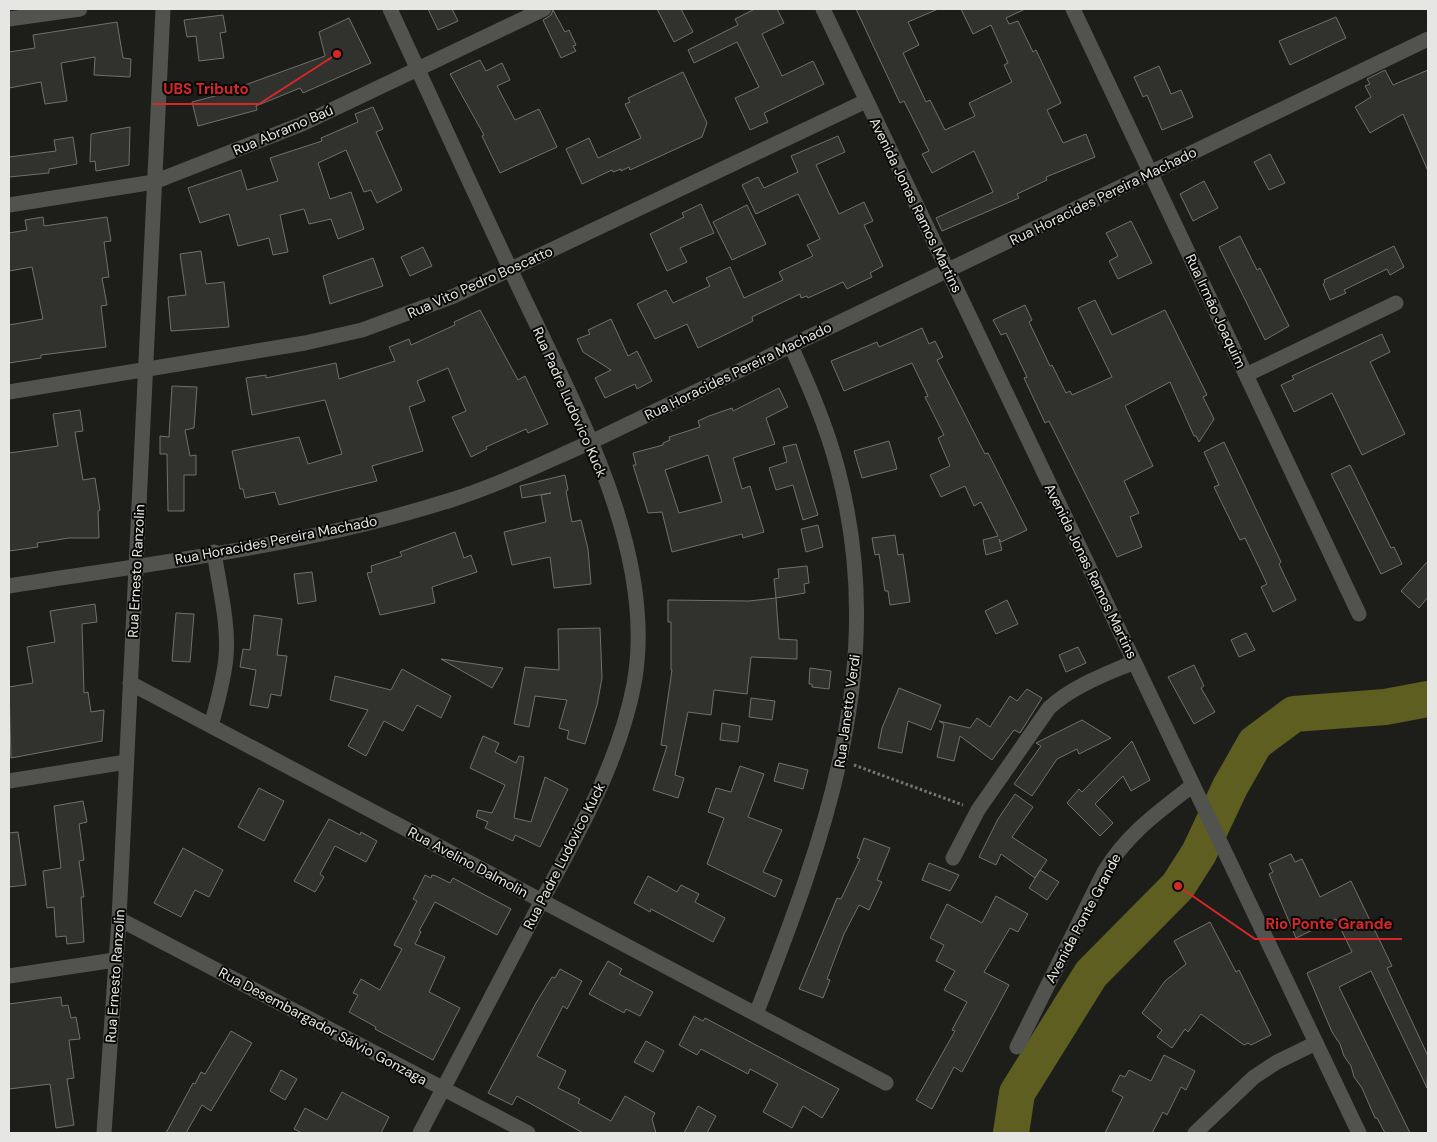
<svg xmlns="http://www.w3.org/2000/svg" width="1437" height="1142" font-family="'DM Sans',sans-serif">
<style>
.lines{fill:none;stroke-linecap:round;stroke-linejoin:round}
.river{stroke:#5d5e1f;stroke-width:36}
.building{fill:#31312d;stroke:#71716c;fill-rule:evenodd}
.path{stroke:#757673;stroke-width:3;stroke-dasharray:2.5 2.5;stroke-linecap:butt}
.street{stroke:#52524e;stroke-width:15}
.secondary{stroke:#52524e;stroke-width:15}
.labels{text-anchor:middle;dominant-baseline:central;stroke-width:4;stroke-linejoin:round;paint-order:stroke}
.street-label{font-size:14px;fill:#e6e6e4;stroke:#080806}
.leader{fill:none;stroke:#d62828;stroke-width:2}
.callout-dot{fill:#d62828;stroke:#080806;stroke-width:2}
.callout-label{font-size:15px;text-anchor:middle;font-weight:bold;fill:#d62828;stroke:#080806;stroke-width:4;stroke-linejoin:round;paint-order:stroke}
</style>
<rect width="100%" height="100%" fill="#1d1e1a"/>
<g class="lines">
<path class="river" d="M1011,1133L1017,1093L1091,974L1178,886L1199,853L1230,787L1255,743L1294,714L1385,707L1428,699"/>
</g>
<path class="building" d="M428,9H452L458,21L438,30Z
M657,9H681L693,32L674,42Z
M755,9H777L784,23L762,34L782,76L813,61L824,84L764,113L768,122L750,130L735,98L759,87L737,42L694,63L688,50L738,25L735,19Z
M856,9H938L908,22L919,45L903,53L926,102L930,100L945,130L975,116L969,103L1012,82L1004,65L1008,63L991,25L973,34L961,9H1025L1006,18L1009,24L1018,21L1033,52L1036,50L1061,103L1047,110L1063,143L1086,134L1095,157L1046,177L1047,180L1017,194L1019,198L942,231L936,218L993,192L974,151L932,173L922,154L929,151L904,101L900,103Z
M553,10L565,32L569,30L576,45L573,46L576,51L561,58L543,20L551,15Z
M223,15L226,32L220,33L224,58L199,61L196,36L187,37L184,20Z
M1336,17L1346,38L1290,65L1279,41Z
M349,18L371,63L303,93L300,88L256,106L257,110L198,126L192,102L234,91V89L325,56L319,32Z
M117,22L123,58L131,59L130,77L94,75L95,57L61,63L67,101L45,104L41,82L9,88V52L35,48L33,35Z
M480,60L486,71L502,63L510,80L497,86L515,120L539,109L557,147L500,173L482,136L484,135L450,74Z
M1159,66L1171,94L1181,90L1193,117L1162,130L1147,95L1143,97L1134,77Z
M1385,70L1393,85L1428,70V171L1403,114L1370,133L1355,107L1371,97L1365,86L1370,84L1367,79Z
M683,72L707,123L702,137L630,170L629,167L621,171V169L613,172L612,170L582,184L566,149L589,138L598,158L641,138L625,104L630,102L628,98Z
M373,107L383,129L376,132L402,190L377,203L371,190L364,192L346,150L318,163L330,199L351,192L364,229L338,239L331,219L309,224L304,209L280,215L288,252L273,255L269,238L238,246L229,214L200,223L188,188L241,170L247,190L278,181L270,158L322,141L321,138L358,122L355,114Z
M130,127L129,165L96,171L95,161L90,162L91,134Z
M838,136L845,152L816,165L839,214L864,202L873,221L864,225L883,266L870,273L872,277L847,289L843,282L808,298L807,296L801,298L800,294L752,317L753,321L698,348L687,324L655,339L637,304L666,290L673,303L710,286L706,278L730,267L744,298L783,280L779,272L813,256L807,245L820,239L798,194L756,214L742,185L758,177L764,188L798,172L791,156Z
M73,137L77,164L49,169V173L9,177V157L56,151L54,140Z
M1270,154L1285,183L1269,190L1254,162Z
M1204,181L1218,208L1193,221L1180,194Z
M701,204L714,233L680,248L687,262L667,271L650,234L684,217L682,213Z
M747,205L766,244L732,260L713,222Z
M43,217L44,226L107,217L111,241L104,242L109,277L102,278L107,305L101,306L106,347L41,355V358L9,363V325L43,319L32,267L9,271V233L27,230L25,220Z
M1131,221L1152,263L1118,279L1109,261L1118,256L1106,233Z
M1240,236L1257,270L1260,268L1289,326L1265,340L1219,247Z
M1394,246L1404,267L1390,275L1387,269L1344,290L1346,293L1330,300L1323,284L1325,282L1324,280Z
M423,247L432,266L410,276L401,257Z
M201,251L206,284L224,282L229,327L171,331L168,297L186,295L180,254Z
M373,258L383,286L330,304L323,276Z
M1095,300L1112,335L1165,310L1207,395L1203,397L1214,419L1199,442L1196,436H1194L1170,382L1125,406L1153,466L1124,481L1139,513L1130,517L1142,547L1117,557L1049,421L1045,423L1024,378L1027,377L1006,333L1001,335L993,320L1025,305L1032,320L1029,322L1050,366L1052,365L1066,393L1070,391L1072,395L1112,377L1078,308Z
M480,310L518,380L525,376L548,424L528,433L526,429L486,447L487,449L471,457L452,417L466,411L448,368L417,381L425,401L409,407L423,451L372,466L377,481L279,505L275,492L245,498L243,489H240L232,451L299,437L308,464L342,454L325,400L252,415L246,378L266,375V378L336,363L339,379L395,361L389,347L409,339L411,345L455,325L454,322Z
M611,319L628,356L637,351L652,381L637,389L635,384L605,398L595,378L611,370L583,352L577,339L590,334L588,330Z
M922,328L929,344L935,341L943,357L937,360L985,454L988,453L1027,530L1001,542L999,539L1002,550L986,555L983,540L998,536L981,502L974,506L965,486L941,497L930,475L950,466L938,438L944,435L925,397L928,396L912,363L844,391L831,361L877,342L879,347Z
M1382,334L1390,352L1370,362L1405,434L1362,455L1332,393L1294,412L1281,385L1294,379L1292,376Z
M172,386L197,387L194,428L185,430L190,456L196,455V475H184V511H168L167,454H160V436L169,437Z
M779,388L788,407L766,418L775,444L733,458L742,489L750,486L764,532L743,538L742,534L672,552L662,512L648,513L633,465H636L633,453L663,445V443L670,440L669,437L700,427L698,421L709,416L732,408L733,411ZM708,455L722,502L679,513L665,470Z
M80,410L83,431L75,432L83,480L95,478L100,510L98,511L99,538H69L37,543L38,547L9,551V453L58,446L53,414Z
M889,441L897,469L862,478L854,451Z
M1224,442L1281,562L1279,564L1296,600L1273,612L1261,587L1267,584L1245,538L1240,540L1214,487L1219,485L1204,452Z
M796,444L818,515L803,520L793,485L776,490L769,468L787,462L783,447Z
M1350,465L1391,548L1394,547L1402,564L1381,574L1331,474Z
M565,475L568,490L566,491L572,522L581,520L588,549L591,584L554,588L550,557L512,565L504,532L546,522L541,495L551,493L522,498L520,486Z
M818,525L823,547L806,552L801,529Z
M455,532L464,558L471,555L477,572L432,587L435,603L380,615L367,573L372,572L371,566L402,556L400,552Z
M895,535L898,555L903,554L910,602L890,605L888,591H885L879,554L875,555L872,538Z
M1428,561V597L1419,608L1401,591Z
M807,566L809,583L804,584L805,593L776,598L774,579L779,578L778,569Z
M312,572L316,601L298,604L294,574Z
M776,598L779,639L797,640V659L751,657L747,694L714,690L711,715L688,712L675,775L684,778L678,798L653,790L667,746L661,745L672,670H671V622H668V600L749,601Z
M1007,600L1018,624L996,634L985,611Z
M95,604L97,622L82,624L84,693L88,692L91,712L104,710L102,741L11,758L9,687L33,683L27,647L55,642L50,611Z
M176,613L194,614L190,662L172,661Z
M254,615L282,619L277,655L287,656L281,696L271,694L268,708L250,705L256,670L240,667L243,649L250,650Z
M600,628L602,678L597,705L585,744L567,739L569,731L559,728L567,700L535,696L529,727L514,724L525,667L559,670L558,629Z
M1246,633L1255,650L1239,657L1231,640Z
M1078,647L1086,663L1066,672L1059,655Z
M441,659L503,668L492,688Z
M1194,665L1204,686L1201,688L1215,712L1194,724L1168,677Z
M810,668L831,671L829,689L812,687V684H809Z
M402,669L451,696L441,718L417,705L403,731L384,721L366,756L348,746L368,710L330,700L335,676L391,690Z
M899,688L941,705L931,730L908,721L902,753L878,748L882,728Z
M1027,689L1042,698L1020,733L1014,730L992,760L960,736L954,761L937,757L944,724L939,721L970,728L977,718L990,727L1010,696L1017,701Z
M751,698L775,701L772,720L749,717Z
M1082,720L1111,738L1079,754L1077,749L1057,759L1032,796L1014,784L1041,746L1036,743Z
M722,723L740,726L738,742L720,740Z
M483,736L499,743L495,752L516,763L519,756L524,757L514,818L531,822L545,777L568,789L540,847L515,835L513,841L485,828L488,822L476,817L478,810L492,813L505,785L470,768Z
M1132,741L1150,780L1131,791L1123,776L1095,804L1113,823L1100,836L1067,803L1079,789L1082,792Z
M779,763L808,770L803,789L774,781Z
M740,766L764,774L748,817L782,830L763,872L782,880L775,897L707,864L724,818L708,812L716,788L731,792Z
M259,788L284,801L264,841L238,827Z
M1015,794L1033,807L1012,837L1047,860L1035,878L1001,854L996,865L979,857L998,819Z
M83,801L87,822L79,824L84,860L79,861L84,897H81L84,942L67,944L66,936L56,937L54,907L47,908L43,871L61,868L54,806Z
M329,819L360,835L361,832L377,841L366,862L335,846L320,874L324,877L315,892L294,881Z
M18,832L26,885L9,887V833Z
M864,838L890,848L877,880L882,882L869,910L859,905L844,934L827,979L830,980L823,998L799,989L837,898L841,899L860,859L857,858Z
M183,848L223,870L209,897L195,890L181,917L154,903Z
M1291,854L1295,862L1302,859L1320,897L1351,881L1392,966L1387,968L1428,1056L1427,1088L1371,971L1339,987L1410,1133H1385L1377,1118H1375L1362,1088L1354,1077L1351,1066L1344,1056L1340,1044L1332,1032L1307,973L1352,952L1336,919L1296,938L1269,874L1273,872L1269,864Z
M929,863L959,875L950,891L922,880Z
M1040,870L1059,882L1047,900L1029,888Z
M425,875L431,878L432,875L436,876L450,883L453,878L511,909L497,935L435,902L419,931L421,932L415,944L445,957L429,992L460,1008L433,1060L375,1029L376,1027L349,1012L358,995L353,993L361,979L380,990L402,949L394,945L417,901L413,899Z
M648,876L677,892L681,885L699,894L695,902L725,918L713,942L651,909L650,912L634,903Z
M996,896L1028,914L1018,932L1010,928L984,972L1009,985L962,1072L954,1067L932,1109L916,1100L955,1031L952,1030L967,1002L944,990L955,971L936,961L944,945L930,938L947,904L982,923Z
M1210,922L1236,972L1239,970L1271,1035L1251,1045L1248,1043L1244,1045L1201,1014L1188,1032L1185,1029L1172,1048L1157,1037L1162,1030L1142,1013L1165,981L1186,964L1174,941Z
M608,961L622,969L619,974L653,992L640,1016L626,1009L624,1013L589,994Z
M560,969L582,981L567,1009L563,1006L537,1056L566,1071L558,1088L580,1099L578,1103L611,1121L625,1096L655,1113L652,1119L656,1133H583L517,1096L512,1105L488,1093L536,1003L552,977L555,978Z
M61,997L62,1006L68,1005L71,1018L76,1017L80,1039L69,1040L74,1078L67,1079L74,1125L56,1128L50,1084L9,1089V1004Z
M694,1016L703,1021L705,1018L839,1089L822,1118L803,1106L792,1128L763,1112L778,1084L750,1069L748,1074L701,1049L697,1055L679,1045Z
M231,1031L252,1043L211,1111L202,1105L186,1133H166L193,1083L195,1084L201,1072L205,1074Z
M646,1041L664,1051L653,1072L634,1062Z
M1164,1055L1195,1071L1186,1090L1181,1087L1167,1115L1163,1112L1152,1133H1105L1123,1097L1112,1091L1120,1075L1125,1077L1129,1070L1151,1081Z
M281,1070L297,1079L285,1100L270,1091Z
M342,1092L389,1117L381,1133H302L294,1129L305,1108L327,1120Z
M698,1106L716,1116L707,1133H684Z"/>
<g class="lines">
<path class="path" d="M854,765L963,805"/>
<path class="street" d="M390,9C431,98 472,188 514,277C569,396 659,549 634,684C619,763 577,835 540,904C500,981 460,1057 420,1133
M1073,9L1359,614
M9,19L80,9
M9,205L154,182L302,124L544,9
M1246,375L1396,303
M9,392L305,343L362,330L454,296L866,101
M9,586C154,563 310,545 451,500C499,485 545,462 591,442L1428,39
M130,683L886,1083
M211,726C217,703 224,680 226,657C229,623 219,586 214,552
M9,781L126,762
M953,858L978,810L1049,708C1073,686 1104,675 1134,662
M119,919L528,1133
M9,976L115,960
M756,1014C826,834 889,665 838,470C827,427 809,386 791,346
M1017,1047L1104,872C1128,833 1157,813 1193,785
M104,1133L119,919L163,9
M1195,1133L1254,1077L1277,1062L1316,1043"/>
<path class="secondary" d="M823,9L1359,1133"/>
</g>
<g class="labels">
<g class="street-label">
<text transform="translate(283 130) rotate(-23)">Rua Abramo Baú</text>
<text transform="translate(1103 196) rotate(-26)">Rua Horacides Pereira Machado</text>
<text transform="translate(916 205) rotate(64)">Avenida Jonas Ramos Martins</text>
<text transform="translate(480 282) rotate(-24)">Rua Vito Pedro Boscatto</text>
<text transform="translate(1216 311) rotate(65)">Rua Irmão Joaquim</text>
<text transform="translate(738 371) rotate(-26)">Rua Horacides Pereira Machado</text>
<text transform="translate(570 402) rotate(66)">Rua Padre Ludovico Kuck</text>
<text transform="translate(276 540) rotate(-11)">Rua Horacides Pereira Machado</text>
<text transform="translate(136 571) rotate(-87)">Rua Ernesto Ranzolin</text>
<text transform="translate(1091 571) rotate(64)">Avenida Jonas Ramos Martins</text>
<text transform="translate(847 711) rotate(-82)">Rua Janetto Verdi</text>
<text transform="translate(564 856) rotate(-63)">Rua Padre Ludovico Kuck</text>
<text transform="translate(468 862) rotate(28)">Rua Avelino Dalmolin</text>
<text transform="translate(1083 918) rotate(-62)">Avenida Ponte Grande</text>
<text transform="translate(115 976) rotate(-86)">Rua Ernesto Ranzolin</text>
<text transform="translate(323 1026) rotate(28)">Rua Desembargador Sálvio Gonzaga</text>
</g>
</g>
<path class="leader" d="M337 54L259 104H153M1178 886L1255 939H1402"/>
<g class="callout-dot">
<circle cx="337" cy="54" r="5"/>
<circle cx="1178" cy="886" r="5"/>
</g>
<g class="callout-label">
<text x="206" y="94">UBS Tributo</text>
<text x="1329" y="929">Rio Ponte Grande</text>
</g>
<rect width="1437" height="1142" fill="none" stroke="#e6e6e4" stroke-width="20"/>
</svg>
